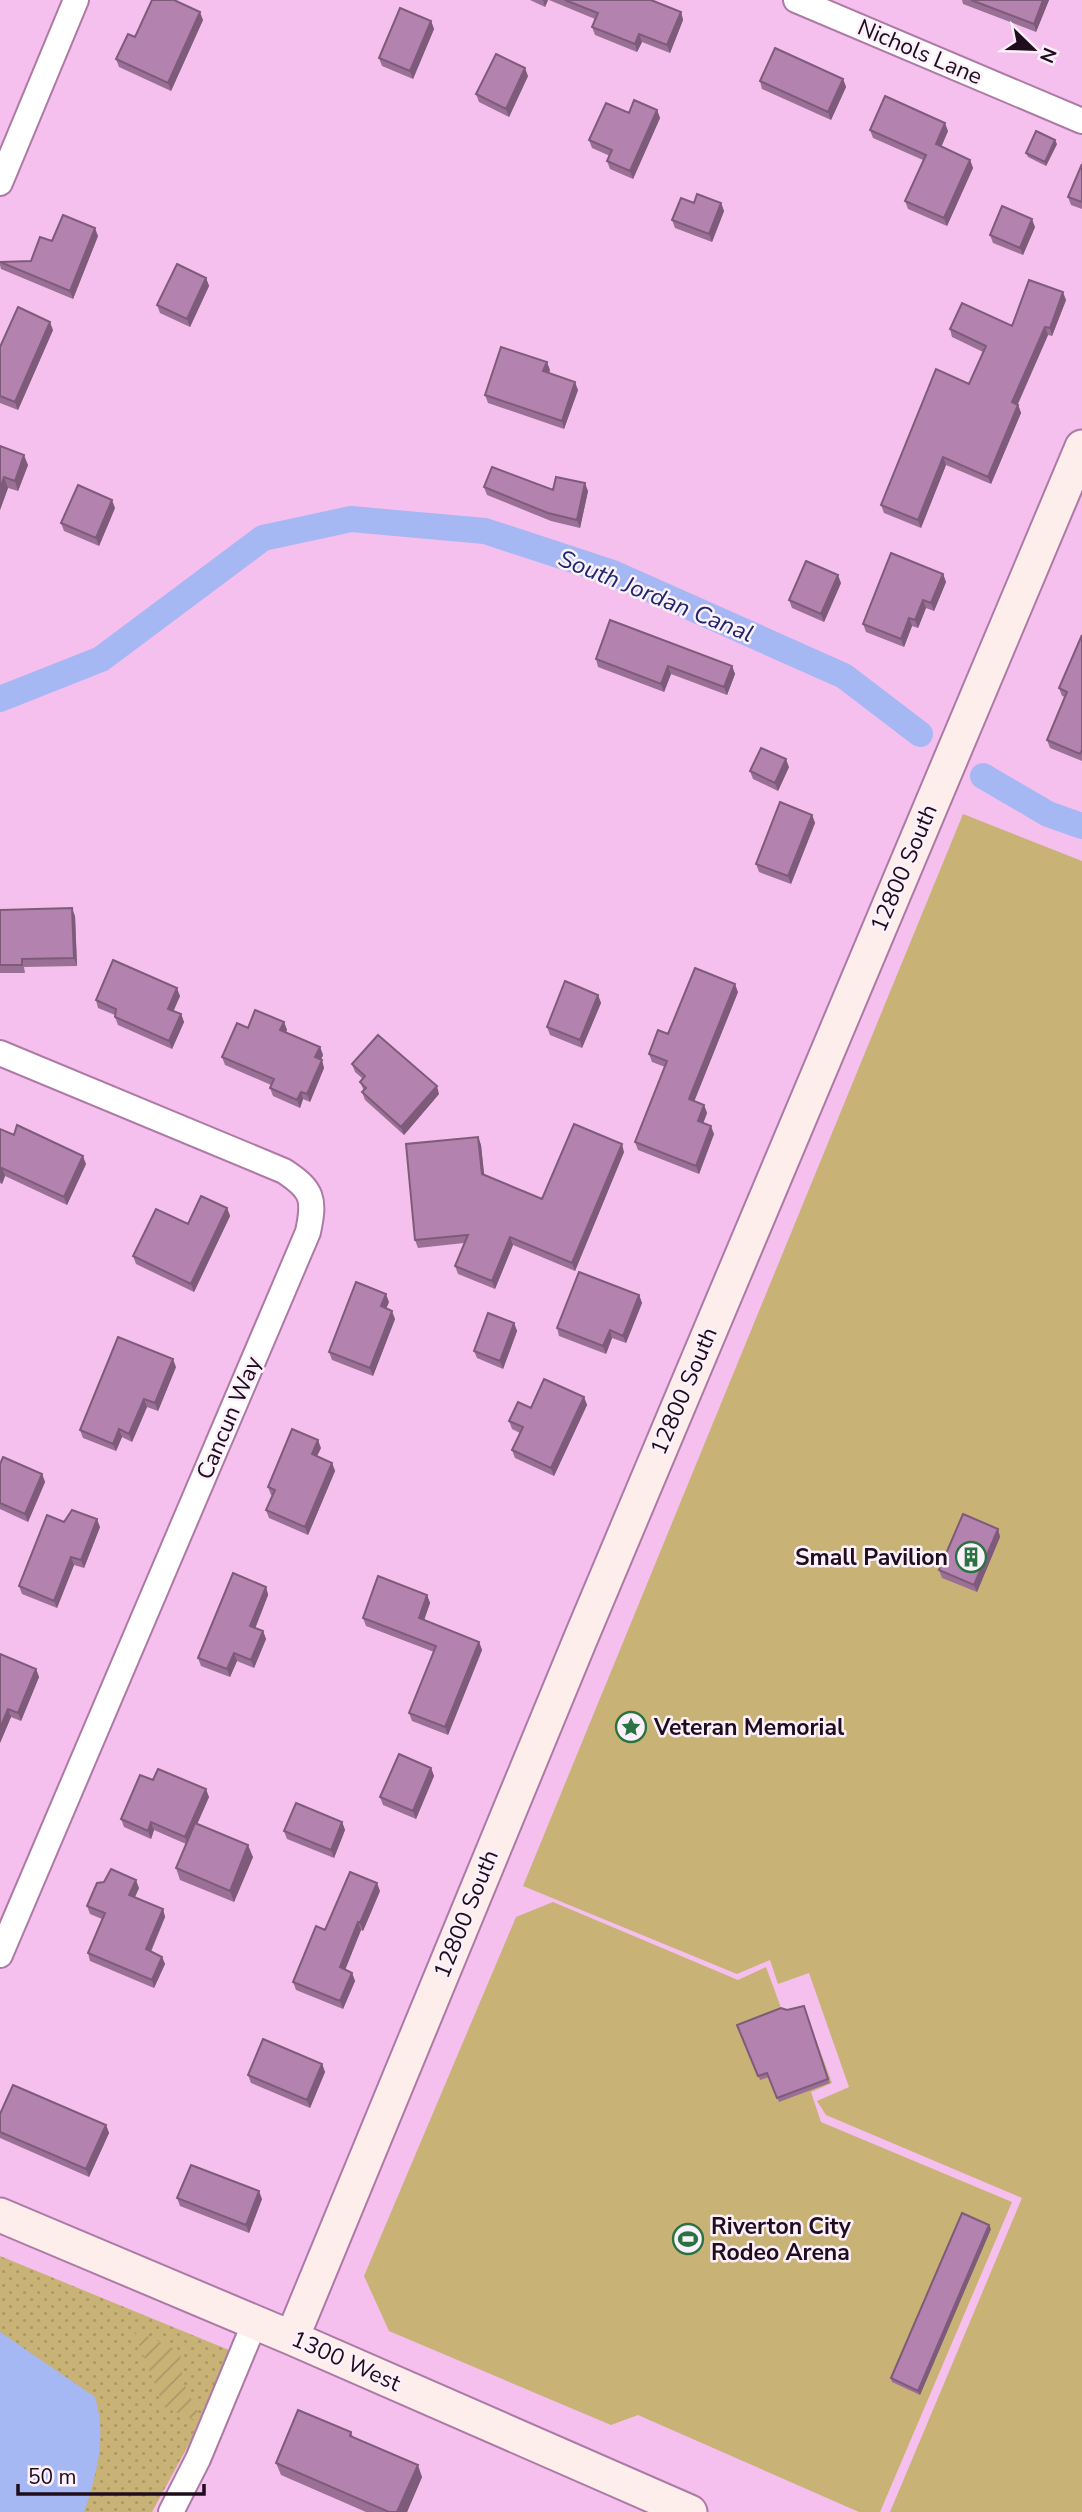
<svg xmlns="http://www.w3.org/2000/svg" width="1082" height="2512" font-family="'Nunito Sans',sans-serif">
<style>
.grass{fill:url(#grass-dots)}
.park{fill:#c8b276}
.garden{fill:url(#garden-furrows)}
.water{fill:#a5b8f3}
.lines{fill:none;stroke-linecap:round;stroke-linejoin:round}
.canal{stroke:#a5b8f3;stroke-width:26}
.street-casing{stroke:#ac7aa5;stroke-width:28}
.secondary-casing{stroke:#ac7aa5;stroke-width:37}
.street{stroke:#fff;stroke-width:24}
.secondary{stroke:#fdeeec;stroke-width:33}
.wall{fill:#9b7096}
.shaded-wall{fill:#7e5b7a}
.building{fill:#b482ae;stroke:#7e5b7a;stroke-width:2}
.labels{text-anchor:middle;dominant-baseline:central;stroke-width:5;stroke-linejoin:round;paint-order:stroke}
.street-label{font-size:23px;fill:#1f0c1d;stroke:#fcf0fa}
.poi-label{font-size:23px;font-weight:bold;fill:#1f0c1d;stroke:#fcf0fa;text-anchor:start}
.water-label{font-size:24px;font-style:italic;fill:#1d276b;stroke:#fcf0fa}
</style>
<defs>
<pattern id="grass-dots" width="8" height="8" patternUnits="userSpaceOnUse" patternTransform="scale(1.75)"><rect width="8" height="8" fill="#c8b276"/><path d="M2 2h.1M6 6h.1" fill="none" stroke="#ab9866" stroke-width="1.8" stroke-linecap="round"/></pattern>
<pattern id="garden-furrows" width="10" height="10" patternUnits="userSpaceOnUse" patternTransform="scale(1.75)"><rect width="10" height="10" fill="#c8b276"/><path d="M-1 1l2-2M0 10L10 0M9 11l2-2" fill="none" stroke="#ab9866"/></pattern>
</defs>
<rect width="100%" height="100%" fill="#f5bfee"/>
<path class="grass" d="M0,2256L229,2350L189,2444L152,2512H0Z"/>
<path class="park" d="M963,814L1082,861V2512H890L1022,2198L826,2115L817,2101L849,2087L809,1973L778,1984L770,1960L737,1974L523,1886Z
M553,1902L738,1980L766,1967L784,2016L805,2010L832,2083L811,2092L821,2122L1012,2202L880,2512H859L638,2415L611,2425L389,2331L364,2276L516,1917Z"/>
<path class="garden" d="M134,2332C142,2333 173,2347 180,2353L183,2382L199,2415L197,2421L164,2407Z"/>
<path class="water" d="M0,2332L95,2397C107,2437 97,2473 84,2512H0Z"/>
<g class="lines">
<path class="canal" d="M0,699L101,659L263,538L351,519L485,531L613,573L844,676L920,734
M983,776L1048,814L1082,826"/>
<g class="street-casing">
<path id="street" d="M796,0L1082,121
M0,183L76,0
M0,1053L284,1171C313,1190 315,1199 308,1232L0,1955
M171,2512L198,2459L255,2322"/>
</g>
<g class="secondary-casing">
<path id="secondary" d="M0,2215L292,2338L690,2512
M292,2338L580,1640L1082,447"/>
</g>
<use href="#street" class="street"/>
<use href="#secondary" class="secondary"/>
</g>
<path class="wall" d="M530,0H548L545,7Z
M549,0H651L681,12L683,20L670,53L642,42L637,52L595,35L592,27L595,19Z
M962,0H1049L1036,32L963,4Z
M203,20L171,91L119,67L116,59L135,37Z
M431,21L434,29L413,79L382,66L379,58Z
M528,76L509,117L479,102L476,94Z
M843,79L846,87L831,120L762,89L760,81Z
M657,110L660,118L633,179L610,169L607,161L610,156L592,148L589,140L629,113Z
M870,130L948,131L941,147L970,160L973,168L947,226L908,209L905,201L923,160L873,138Z
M1057,144L1046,166L1028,157L1026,153Z
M1082,164V209L1071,205L1068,197Z
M694,203H721L724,211L712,242L675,228L672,220Z
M1035,227L1023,255L993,243L990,235Z
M98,236L73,299L1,269L0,265V261H31L52,241Z
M206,278L209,286L190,327L160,313L157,305Z
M1066,300L1052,336L1048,335L1018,404L1021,413L991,484L946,465L921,528L884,513L881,505L969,384L983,352L952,337L950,329L1012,326Z
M53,330L18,410L0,403V347Z
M550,370L549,373L578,390L564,429L488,403L485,395Z
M0,446L28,465L18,491L8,488L0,510Z
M484,487L553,490L588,491L580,528L551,521L487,495Z
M115,508L99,546L64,531L61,523Z
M943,574L946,582L934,611L926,608L918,628L912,626L904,647L866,632L863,624Z
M841,583L824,622L792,608L789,600Z
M1082,635V761L1050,748L1047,740L1065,697L1062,696L1059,688Z
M596,659L732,666L735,674L727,695L671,674L664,692L598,667Z
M789,767L778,791L753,779L750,771Z
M812,815L815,823L791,884L759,872L756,864Z
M0,910L75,916L77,966L24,967L25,973H0Z
M738,992L694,1101L704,1105L707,1113L703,1123L714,1134L699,1174L638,1150L635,1142L665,1067L652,1062L649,1054L668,1034Z
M598,995L601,1003L582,1048L550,1035L547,1027Z
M180,996L173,1011L181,1014L184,1022L172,1049L118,1025L115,1017V1015L98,1008L96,1000Z
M284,1022L287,1030L286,1032L320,1047L323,1055L321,1060L324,1068L310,1102L303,1099L300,1108L273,1096L270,1088L271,1085L225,1065L222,1057L248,1028Z
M352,1064L439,1094L404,1135L365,1100L362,1092L364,1091L360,1082L363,1079L355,1072Z
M0,1129L86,1164L67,1205L5,1176L2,1184L0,1183Z
M478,1137L481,1145L484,1175L542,1199L624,1152L575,1271L513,1245L495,1289L458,1274L455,1266L464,1243L418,1248L415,1240Z
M227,1208L230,1216L194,1292L136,1264L133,1256L188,1224Z
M639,1295L642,1303L626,1343L612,1338L606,1354L559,1336L557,1328Z
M389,1302L386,1308L395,1319L373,1376L332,1360L329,1352Z
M514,1323L517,1331L503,1369L477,1358L474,1351Z
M176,1367L158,1411L147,1407L132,1442L122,1437L116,1451L83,1438L80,1430Z
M584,1397L587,1405L554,1476L515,1458L512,1450L520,1433L512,1429L509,1421L531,1408Z
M321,1448L317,1456L332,1463L335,1471L308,1535L269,1518L266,1510L272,1495H271L268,1487Z
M0,1464L42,1474L45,1482L28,1522L0,1509Z
M64,1522L100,1527L84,1568L74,1565L57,1608L22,1594L19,1586Z
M998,1529L1000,1537L977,1592L942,1578L939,1570Z
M266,1587L268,1595L255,1628L263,1631L266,1639L254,1668L237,1661L230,1677L201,1666L198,1658Z
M427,1595L430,1603L424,1620L479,1642L482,1650L448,1735L412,1721L409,1713L434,1652L366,1626L363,1618Z
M0,1654L36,1669L39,1677L21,1721L11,1717L0,1743Z
M431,1768L434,1776L416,1819L383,1805L380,1797Z
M153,1780L209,1797L197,1824L253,1857L234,1902L180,1880L176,1868L186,1844L154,1830L151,1839L124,1827L121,1819Z
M342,1822L345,1830L334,1858L287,1839L284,1831Z
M139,1888L135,1897L163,1909L165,1917L151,1952L162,1957L165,1964L154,1988L90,1961L88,1953L102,1919L90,1914L87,1906Z
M380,1891L363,1931L361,1930L345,1970L352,1973L355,1981L343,2009L296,1990L293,1982L325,1930Z
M804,2006L830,2083L779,2102L769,2077L760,2080L737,2025Z
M322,2064L325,2072L310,2108L251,2083L248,2075Z
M0,2114L106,2125L109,2133L89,2177L0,2138Z
M177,2198L262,2199L249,2233L180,2206Z
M991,2229L920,2395L892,2382L891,2378Z
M351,2432L353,2437L422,2477L407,2512H366L281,2475L276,2463Z"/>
<path class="shaded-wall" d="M543,0H548L545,7Z
M1043,0H1049L1036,32L1034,24Z
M200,12L203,20L171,91L168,83Z
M681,12L683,20L670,53L667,45Z
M431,21L434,29L413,79L410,71Z
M639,34L642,42L637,52L635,44Z
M525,68L528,76L509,117L506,109Z
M843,79L846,87L831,120L828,112Z
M657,110L660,118L633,179L630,171Z
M945,123L948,131L939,152L936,144Z
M1055,140L1057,144L1046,166L1045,162Z
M970,160L973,168L947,226L944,218Z
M721,203L724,211L712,242L709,234Z
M1032,219L1035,227L1023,255L1020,248Z
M95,228L98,236L73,299L70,291Z
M206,278L209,286L190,327L187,319Z
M1063,292L1066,300L1052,336L1050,328Z
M50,322L53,330L18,410L15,402Z
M1045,327L1048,335L1015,410L1012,402Z
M547,362L550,370L546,379L543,371Z
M575,382L578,390L564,429L562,421Z
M1018,405L1021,413L991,484L988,477Z
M24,455L28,465L18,491L15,481Z
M943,457L946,465L921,528L918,520Z
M4,477L8,488L0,510V489Z
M585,483L588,491L580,528L577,520Z
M112,500L115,508L99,546L96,538Z
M943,574L946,582L934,611L931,603Z
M838,575L841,583L824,622L821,614Z
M923,600L926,608L918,628L915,620Z
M909,618L912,626L904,647L901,639Z
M668,666L671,674L664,692L661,684Z
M732,666L735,674L727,695L724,687Z
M786,759L789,767L778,791L775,783Z
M812,815L815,823L791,884L788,876Z
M72,908L75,916L77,966L74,958Z
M735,984L738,992L692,1107L689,1099Z
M177,988L180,996L171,1017L168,1009Z
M598,995L601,1003L582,1048L580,1040Z
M181,1014L184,1022L172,1049L169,1041Z
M284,1022L287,1030L283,1038L280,1030Z
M320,1047L323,1055L318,1065L315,1057Z
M322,1060L324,1068L310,1102L307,1094Z
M437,1086L439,1094L404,1135L401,1127Z
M301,1092L303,1099L300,1108L297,1100Z
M704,1105L707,1113L701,1129L698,1121Z
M711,1126L714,1134L699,1174L696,1166Z
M478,1137L481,1145L485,1182L482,1174Z
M622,1144L624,1152L575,1271L572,1263Z
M83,1156L86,1164L67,1205L64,1197Z
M2,1168L5,1176L2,1184L0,1180V1172Z
M227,1208L230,1216L194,1292L191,1284Z
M510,1237L513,1245L495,1289L492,1281Z
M386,1294L389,1302L384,1314L381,1306Z
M639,1295L642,1303L626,1343L623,1336Z
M392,1311L395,1319L373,1376L370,1368Z
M514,1323L517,1331L503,1369L500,1361Z
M610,1330L612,1338L606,1354L603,1346Z
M173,1359L176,1367L158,1411L155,1403Z
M584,1397L587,1405L554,1476L551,1468Z
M144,1399L147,1407L132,1442L129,1434Z
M119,1429L122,1437L116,1451L113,1444Z
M318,1440L321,1448L314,1462L312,1454Z
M332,1463L335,1471L308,1535L305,1527Z
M42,1474L45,1482L28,1522L25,1514Z
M97,1519L100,1527L84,1568L81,1560Z
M998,1529L1000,1537L977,1592L974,1585Z
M71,1557L74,1565L57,1608L54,1601Z
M266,1587L268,1595L253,1634L250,1626Z
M427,1595L430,1603L422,1626L419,1618Z
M263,1631L266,1639L254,1668L251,1660Z
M479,1642L482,1650L448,1735L445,1727Z
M234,1653L237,1661L230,1677L227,1669Z
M36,1669L39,1677L21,1721L18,1713Z
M8,1709L11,1717L0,1743V1728Z
M431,1768L434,1776L416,1819L413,1811Z
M206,1789L209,1797L188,1845L185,1837Z
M151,1822L154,1830L151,1839L148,1831Z
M342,1822L345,1830L334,1858L331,1850Z
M248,1845L253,1857L234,1902L230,1891Z
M136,1880L139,1888L132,1903L129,1895Z
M377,1883L380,1891L363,1931L360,1923Z
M163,1909L165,1917L148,1957L146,1949Z
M358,1922L361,1930L343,1975L340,1967Z
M162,1957L165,1964L154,1988L152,1980Z
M352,1973L355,1981L343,2009L340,2001Z
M322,2064L325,2072L310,2108L307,2100Z
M106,2125L109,2133L89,2177L86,2169Z
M259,2191L262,2199L249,2233L246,2225Z
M989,2225L991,2229L920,2395L918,2391Z
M418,2465L422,2477L407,2512H397Z"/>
<path class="building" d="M152,0H174L200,12L168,83L116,59L128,34L135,37Z
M565,0H651L681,12L667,45L639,34L635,44L592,27L598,13Z
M971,0H1043L1034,24Z
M400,8L431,21L410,71L379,58Z
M775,48L843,79L828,112L760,81Z
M496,54L525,68L506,109L476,94Z
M885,96L945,123L936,144L970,160L944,218L905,201L926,155L870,130Z
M634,100L657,110L630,171L607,161L612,150L589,140L606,103L629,113Z
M1036,131L1055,140L1045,162L1026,153Z
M1082,164V202L1068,197Z
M697,194L721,203L709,234L672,220L681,198L694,203Z
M1002,206L1032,219L1020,248L990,235Z
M63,215L95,228L70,291L0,262L31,261L40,237L52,241Z
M177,264L206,278L187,319L157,305Z
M1029,280L1063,292L1050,328L1045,327L1012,402L1018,405L988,477L943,457L918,520L881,505L936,369L969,384L986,346L950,329L962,303L1012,326Z
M18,307L50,322L15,402L0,396V347Z
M501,347L547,362L543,371L575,382L562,421L485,395Z
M0,446L24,455L15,481L4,477L0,489Z
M492,467L553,490L556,477L585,483L577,520L548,513L484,487Z
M78,485L112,500L96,538L61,523Z
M891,553L943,574L931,603L923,600L915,620L909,618L901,639L863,624Z
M806,561L838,575L821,614L789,600Z
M610,620L732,666L724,687L668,666L661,684L596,659Z
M1082,635V750L1080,754L1047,740L1067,692L1059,688Z
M761,748L786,759L775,783L750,771Z
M780,802L812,815L788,876L756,864Z
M72,908L74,958L22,959V965H0V910Z
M113,960L177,988L168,1009L181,1014L169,1041L115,1017L116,1009L96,1000Z
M695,968L735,984L689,1099L704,1105L698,1121L711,1126L696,1166L635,1142L667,1061L649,1054L658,1030L668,1034Z
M565,981L598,995L580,1040L547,1027Z
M255,1010L284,1022L280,1030L320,1047L315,1057L322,1060L307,1094L301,1092L297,1100L270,1088L274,1079L222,1057L237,1023L248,1028Z
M378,1035L437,1086L401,1127L362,1092L366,1088L360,1082L365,1076L352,1064Z
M574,1124L622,1144L572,1263L510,1237L492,1281L455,1266L468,1235L415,1240L406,1144L478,1137L482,1174L542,1199Z
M17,1125L83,1156L64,1197L2,1168L0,1172V1129L14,1135Z
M201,1196L227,1208L191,1284L133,1256L156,1209L188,1224Z
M579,1272L639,1295L623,1336L610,1330L603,1346L557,1328Z
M356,1282L386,1294L381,1306L392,1311L370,1368L329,1352Z
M488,1313L514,1323L500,1361L474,1351Z
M118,1337L173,1359L155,1403L144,1399L129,1434L119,1429L113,1444L80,1430Z
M544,1379L584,1397L551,1468L512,1450L523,1427L509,1421L518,1402L531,1408Z
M292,1429L318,1440L312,1454L332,1463L305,1527L266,1510L275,1490L268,1487Z
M3,1457L42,1474L25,1514L0,1503V1464Z
M72,1510L97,1519L81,1560L71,1557L54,1601L19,1586L47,1515L64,1522Z
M963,1514L998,1529L974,1585L939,1570Z
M233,1573L266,1587L250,1626L263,1631L251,1660L234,1653L227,1669L198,1658Z
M378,1576L427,1595L419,1618L479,1642L445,1727L409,1713L436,1646L363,1618Z
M0,1654L36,1669L18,1713L8,1709L0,1728Z
M399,1754L431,1768L413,1811L380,1797Z
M158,1769L206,1789L185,1837L151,1822L148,1831L121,1819L140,1775L153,1780Z
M296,1803L342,1822L331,1850L284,1831Z
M195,1823L248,1845L230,1891L176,1868Z
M111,1869L136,1880L129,1895L163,1909L146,1949L162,1957L152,1980L88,1953L105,1913L87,1906L97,1883L104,1882Z
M350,1872L377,1883L360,1923L358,1922L340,1967L352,1973L340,2001L293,1982L316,1926L325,1930Z
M804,2006L828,2079L777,2098L767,2073L758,2076L737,2025L781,2008L787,2010Z
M263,2039L322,2064L307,2100L248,2075Z
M13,2085L106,2125L86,2169L0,2132V2114Z
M191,2165L259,2191L246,2225L177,2198Z
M962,2213L989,2225L918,2391L891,2378Z
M298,2410L351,2432L350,2436L418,2465L397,2512H389L276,2463Z"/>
<defs>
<g id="building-ring" transform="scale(1.575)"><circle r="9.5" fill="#fcf0fa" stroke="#297341" stroke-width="1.5"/><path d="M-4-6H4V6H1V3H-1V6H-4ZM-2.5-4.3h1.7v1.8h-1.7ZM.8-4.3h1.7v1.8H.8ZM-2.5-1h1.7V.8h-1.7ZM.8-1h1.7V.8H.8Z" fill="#297341"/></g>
<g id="sight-ring" transform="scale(1.575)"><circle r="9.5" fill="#fcf0fa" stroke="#297341" stroke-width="1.5"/><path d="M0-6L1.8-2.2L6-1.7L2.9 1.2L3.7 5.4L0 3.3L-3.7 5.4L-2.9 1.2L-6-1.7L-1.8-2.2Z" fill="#297341"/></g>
<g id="stadium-ring" transform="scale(1.575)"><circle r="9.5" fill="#fcf0fa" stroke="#297341" stroke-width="1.5"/><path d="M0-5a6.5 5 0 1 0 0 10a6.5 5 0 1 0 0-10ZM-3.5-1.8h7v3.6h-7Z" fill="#297341"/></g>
</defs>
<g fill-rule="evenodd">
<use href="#building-ring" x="971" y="1557"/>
<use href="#sight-ring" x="631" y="1727"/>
<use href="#stadium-ring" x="688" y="2239"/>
</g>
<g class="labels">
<g class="street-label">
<text transform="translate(920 52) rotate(23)">Nichols Lane</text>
<text transform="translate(904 868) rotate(-67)">12800 South</text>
<text transform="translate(684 1391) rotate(-67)">12800 South</text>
<text transform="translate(229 1418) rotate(-67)">Cancun Way</text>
<text transform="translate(466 1914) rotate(-68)">12800 South</text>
<text transform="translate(346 2361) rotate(24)">1300 West</text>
</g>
<g class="poi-label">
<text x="948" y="1557" text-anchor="end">Small Pavilion</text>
<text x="654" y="1727">Veteran Memorial</text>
<text x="711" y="2226">Riverton City<tspan x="711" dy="26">Rodeo Arena</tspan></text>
</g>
<g class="water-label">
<text transform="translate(656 596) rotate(22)">South Jordan Canal</text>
</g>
</g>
<g transform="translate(1033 49) rotate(113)" stroke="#fcf0fa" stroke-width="5" paint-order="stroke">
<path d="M0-5L12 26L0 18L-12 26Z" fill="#1f0c1d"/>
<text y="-10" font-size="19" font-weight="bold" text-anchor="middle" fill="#1f0c1d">N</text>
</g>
<path d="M18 2484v10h186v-10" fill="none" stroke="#1f0c1d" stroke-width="3.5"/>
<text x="28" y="2484" font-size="21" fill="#1f0c1d" stroke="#fcf0fa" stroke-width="5" paint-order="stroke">50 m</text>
</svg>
